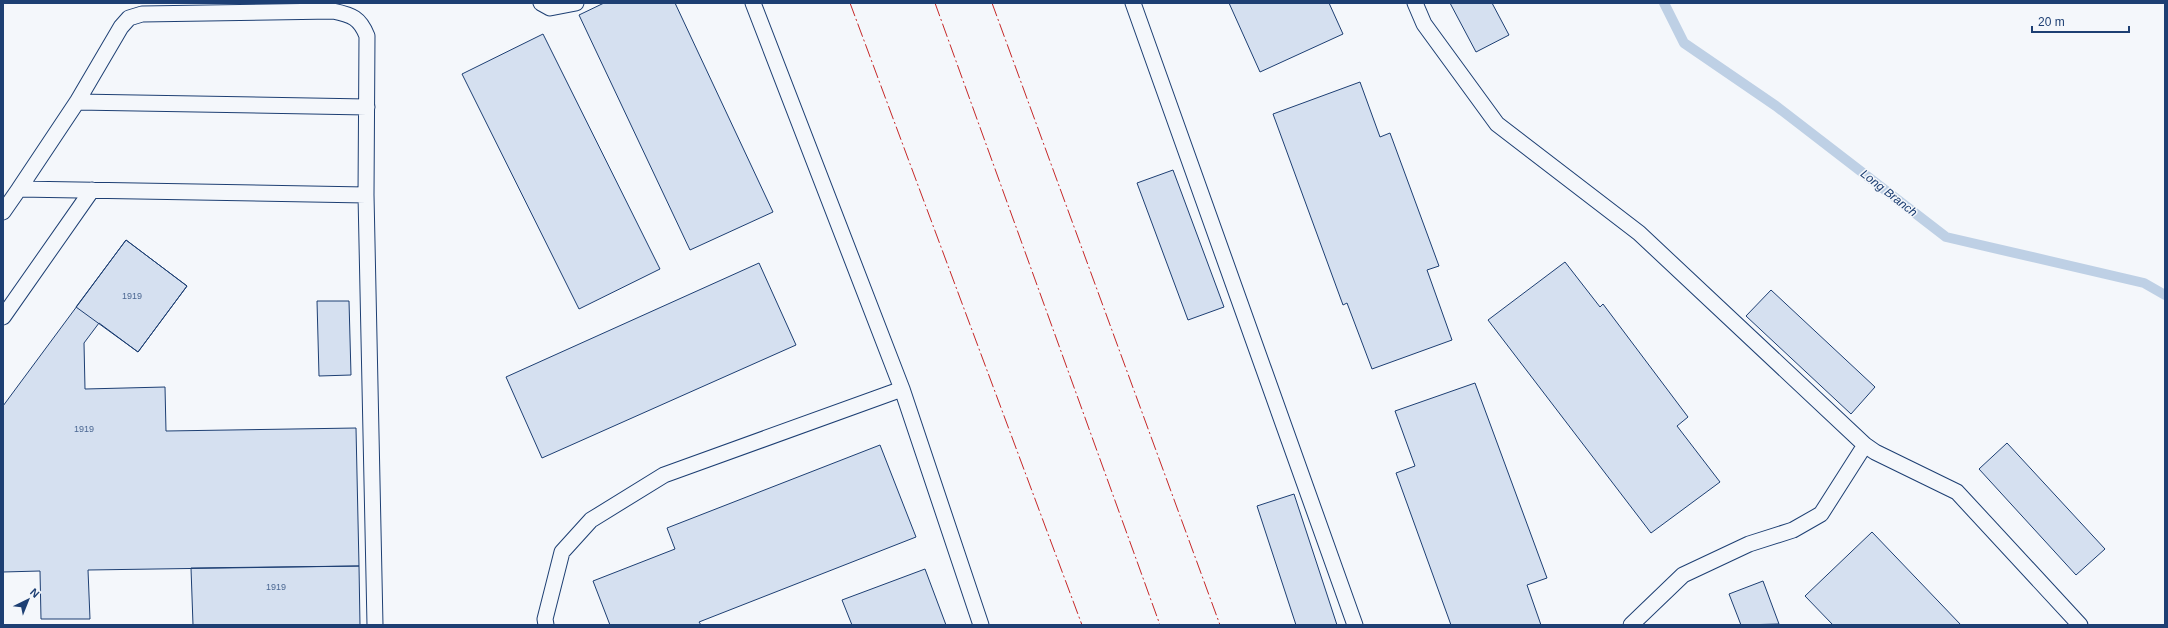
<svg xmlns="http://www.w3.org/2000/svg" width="2168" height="628" font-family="Helvetica,sans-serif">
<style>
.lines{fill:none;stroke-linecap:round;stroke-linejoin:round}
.stream{stroke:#bed0e5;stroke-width:10}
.building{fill:#d5e0f0;stroke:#1d3f73}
.service-casing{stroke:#1d3f73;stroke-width:17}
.service{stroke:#f4f7fb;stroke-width:15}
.power{stroke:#c62828;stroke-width:1;stroke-dasharray:14 3 2 3;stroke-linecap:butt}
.labels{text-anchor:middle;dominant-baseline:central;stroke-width:3;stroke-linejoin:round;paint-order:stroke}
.number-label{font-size:9px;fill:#4b6792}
.water-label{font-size:12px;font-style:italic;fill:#1d3f73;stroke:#f4f7fb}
</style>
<rect width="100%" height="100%" fill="#f4f7fb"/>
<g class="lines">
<path class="stream" d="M1664,3L1684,43L1776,106L1946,237L2144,283L2165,295"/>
</g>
<path class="building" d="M604,3H675L773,212L690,250L579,15Z
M1229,3H1329L1343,34L1260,72Z
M1450,3H1492L1509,35L1476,52Z
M543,34L660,269L579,309L462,74Z
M1360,82L1380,137L1390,133L1439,266L1427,270L1452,340L1372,369L1347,303L1343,305L1273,114Z
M1173,170L1224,307L1188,320L1137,183Z
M126,240L187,286L138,352L99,323L84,343L85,389L165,387L166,431L356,428L359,566L88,570L90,619H41L40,571L3,572V406Z
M126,240L187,286L138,352L76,307Z
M1565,262L1600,307L1603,304L1688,417L1677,426L1720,482L1651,533L1488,320Z
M759,263L796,345L542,458L506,377Z
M1771,290L1875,387L1851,414L1746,316Z
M317,301H349L351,375L319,376Z
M1475,383L1547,578L1527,585L1541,625H1451L1396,473L1415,466L1395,411Z
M2007,443L2105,549L2076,575L1979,469Z
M880,445L916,537L699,622L701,625H610L593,581L675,549L667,528Z
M1294,494L1337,625H1296L1257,506Z
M1872,532L1961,625H1833L1805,596Z
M359,566L360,625H193L191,568Z
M925,569L946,625H852L842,600Z
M1763,581L1779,624L1741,625L1729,594Z"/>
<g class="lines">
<g class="service-casing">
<path id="service" d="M541,3L550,8L576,3
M753,3L902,389L981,625
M1133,3L1355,625
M1415,3L1424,24L1497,124L1639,233L1865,445L1875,452L1957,492L2080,625
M77,102L367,107
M19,189L77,102L121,27L129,18L142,14L333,11C352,15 360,18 367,36L366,195
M3,212L19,189L366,195L375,625
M3,317L92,190
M546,625L545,619L562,552L591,520L664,475L902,389
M1631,625L1683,575L1749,544L1793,530L1821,514L1865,445"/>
</g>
<use href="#service" class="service"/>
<path class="power" d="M850,3L1082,625
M935,3L1160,625
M992,3L1220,625"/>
</g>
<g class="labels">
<g class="number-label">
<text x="132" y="296">1919</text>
<text x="84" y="429">1919</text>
<text x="276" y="587">1919</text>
</g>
<g class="water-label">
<text transform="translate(1889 193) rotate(38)">Long Branch</text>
</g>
</g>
<rect width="2168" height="628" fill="none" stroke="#1d3f73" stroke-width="8"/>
<g transform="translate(28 600) rotate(43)" stroke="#f4f7fb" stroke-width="3" paint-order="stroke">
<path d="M0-3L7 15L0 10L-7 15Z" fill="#1d3f73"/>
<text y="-6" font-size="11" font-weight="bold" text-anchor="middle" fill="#1d3f73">N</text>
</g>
<path d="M2032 26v6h97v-6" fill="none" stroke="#1d3f73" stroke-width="2"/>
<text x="2038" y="26" font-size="12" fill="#1d3f73" stroke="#f4f7fb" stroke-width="3" paint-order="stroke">20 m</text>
</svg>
